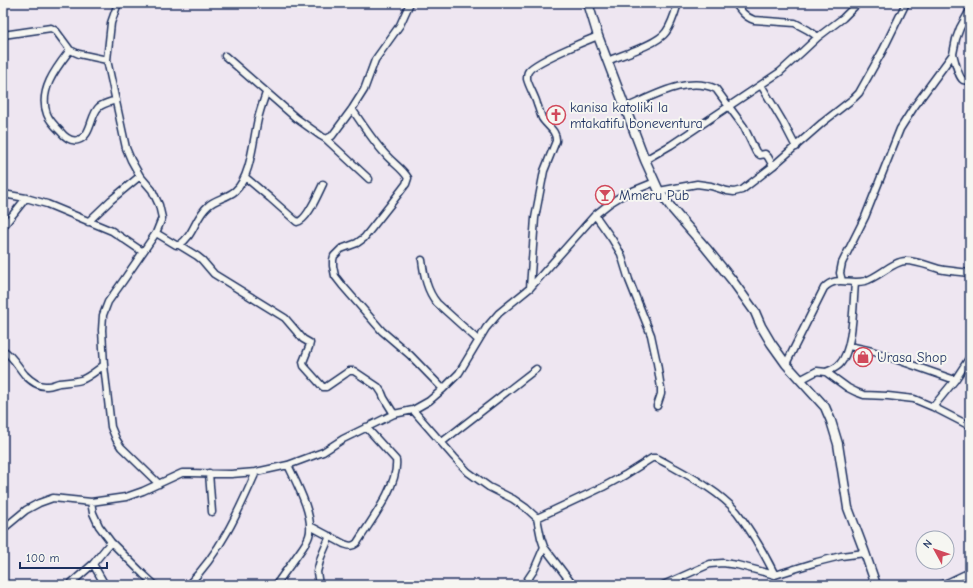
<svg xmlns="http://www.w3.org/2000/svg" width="973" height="588" font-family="'Comic Neue',sans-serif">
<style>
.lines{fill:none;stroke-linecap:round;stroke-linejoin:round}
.minor-casing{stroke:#1b2f5e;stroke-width:9}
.tertiary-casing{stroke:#1b2f5e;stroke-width:11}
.minor{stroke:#f6f6f2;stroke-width:6}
.tertiary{stroke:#f6f6f2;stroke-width:8}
.labels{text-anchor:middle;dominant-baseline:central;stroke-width:4;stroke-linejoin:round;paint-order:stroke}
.poi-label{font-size:14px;fill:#1b2f5e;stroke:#f6f6f2;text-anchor:start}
</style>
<rect width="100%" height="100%" fill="#eee6f1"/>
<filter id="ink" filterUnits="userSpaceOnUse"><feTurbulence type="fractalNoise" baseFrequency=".025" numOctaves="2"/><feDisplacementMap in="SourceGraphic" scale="8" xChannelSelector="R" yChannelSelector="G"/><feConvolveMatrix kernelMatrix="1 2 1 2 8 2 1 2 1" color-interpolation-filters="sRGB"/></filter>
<g filter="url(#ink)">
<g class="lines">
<g class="minor-casing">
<path id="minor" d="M118,3L111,23L107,60L126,148L131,160L140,176L152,190L159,205L162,218L156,233L123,281L108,302L103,315L102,330L104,365L111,427L116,439L121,447L159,484
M735,3C740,10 745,17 754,20L795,23L808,30L818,37
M3,35L51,28L56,31L70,50L79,54L107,60
M70,50C57,67 38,90 47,114C49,120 55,126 60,131C64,136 71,142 78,140C92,136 90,115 99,107C104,103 110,102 116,100
M953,54C955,60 958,77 963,80C966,81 968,80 970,80
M225,56L296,118L321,136L326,139L332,136L352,109L364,90L375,60L400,25L410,3
M607,61C622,55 658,44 666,32C672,24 675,13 678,3
M761,85L783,122L796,147
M625,108C652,97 687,75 716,89L744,127L756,152L760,155L765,154L768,157L773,166
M352,109C363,125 373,141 386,155C393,163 403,169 408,178L406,184L390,205L364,238L357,243L341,249L334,256L333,260V266L335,276L342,285L382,331L410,355L443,389
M326,139L369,179
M645,160L671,145L780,72L802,52L818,37L843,18L858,3
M245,177L270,198L297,222C307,221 318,194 323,184
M659,191L697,184L711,186L727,191L734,192L742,190L773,166L822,123L854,98L859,93L883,50L906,3
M3,194L26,198L47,204L112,231L143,252
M595,215L612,239L621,254L629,280L651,335L657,363L661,388V394L657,406
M88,222L111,200L140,176
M3,227L26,198
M156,233L176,245H179C194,236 195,217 208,206C215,199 227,198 235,191C251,177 253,140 258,119C260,110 263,102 266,93
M179,245L197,256L202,260L214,274L285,318L303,339L310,343L309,347L303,362L304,366L321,385L323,387H326L345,374L349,371H354L378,387L382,393L384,398L394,414
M422,260C424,276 427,291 437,303L478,340
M842,281L840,273L842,263L865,217L900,129L914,107L953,54L956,39L960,28L970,10
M530,288L535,218L544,171L556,141C557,131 547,126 542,118C540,113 539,109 537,104C535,96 529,87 527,79C527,78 527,73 528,72C532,63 585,41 598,36
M849,346L872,351L955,380
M3,350C13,356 18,367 25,375C31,381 38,387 47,386C51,386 55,384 59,383C66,382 74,382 81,380C89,377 97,370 104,365
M786,364L824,288C836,275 849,285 865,281C879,277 893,261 906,261C917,261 929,266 939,269C949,271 960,272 970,273
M826,372C831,370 836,368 839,365C854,350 853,303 855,283
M800,380L817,371L826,372L848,388L856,392L864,395L888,396L914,399L933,407L970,426
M933,407L955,380L970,357
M413,410L454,457L468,472L489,487L513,499L526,508L537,518L541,538L544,547L573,585
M442,442L536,369
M209,473L212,512
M91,502L93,513L99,526L111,542L143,574L155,585
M537,518L603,487L625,475L652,458H656C663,461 669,465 675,468C697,480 720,493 737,512C752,532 764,553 775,575
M310,526L344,544C350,546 352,547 357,543C370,522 399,485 396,460L366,427
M3,529L26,510L39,503L53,498L91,502L126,497L143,491L182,473H190L231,474L256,472L288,465L323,452L343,439L394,414L413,410L429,401L443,389L459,373L486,328L499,313L530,288L595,215L610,203L623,195L655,182
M93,564L105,585
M69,585L93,564L111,542
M188,585C220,553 238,513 256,472
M276,585C282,576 288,568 294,560C299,552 306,545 309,536C315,517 296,482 288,465
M319,585L317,572L321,557L330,536
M524,585L534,570L544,547
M663,585L710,564L723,563L737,565L775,575L817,562L841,556L865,553
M941,585L949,582L970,572"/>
</g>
<g class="tertiary-casing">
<path id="tertiary" d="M588,3L598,36L645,160L659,191L673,210L706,248L732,280L755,312L761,326L771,343L786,364L825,407L831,421L838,444L848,508L865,553L876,585"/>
</g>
<use href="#minor" class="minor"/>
<use href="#tertiary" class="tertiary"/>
</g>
</g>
<defs>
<g id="church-ring" transform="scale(1)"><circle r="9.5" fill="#f6f6f2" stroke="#d1495b" stroke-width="1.5"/><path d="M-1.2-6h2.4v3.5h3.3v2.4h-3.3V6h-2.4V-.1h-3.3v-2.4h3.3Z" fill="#d1495b"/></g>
<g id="bar-ring" transform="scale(1)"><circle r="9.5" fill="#f6f6f2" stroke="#d1495b" stroke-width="1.5"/><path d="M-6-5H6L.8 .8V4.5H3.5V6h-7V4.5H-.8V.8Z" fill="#d1495b"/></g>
<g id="shop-ring" transform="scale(1)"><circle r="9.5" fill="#f6f6f2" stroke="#d1495b" stroke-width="1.5"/><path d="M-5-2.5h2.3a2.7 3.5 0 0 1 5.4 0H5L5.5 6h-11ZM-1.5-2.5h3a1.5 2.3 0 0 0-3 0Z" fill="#d1495b"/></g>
</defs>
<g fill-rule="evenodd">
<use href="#church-ring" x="556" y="115"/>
<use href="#bar-ring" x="605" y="195"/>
<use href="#shop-ring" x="863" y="357"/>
</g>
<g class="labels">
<g class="poi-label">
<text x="570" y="107">kanisa katoliki la<tspan x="570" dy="16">mtakatifu boneventura</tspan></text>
<text x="619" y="195">Mmeru Pub</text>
<text x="877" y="357">Urasa Shop</text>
</g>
</g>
<rect width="973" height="588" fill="none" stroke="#f6f6f2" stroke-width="16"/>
<rect x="8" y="8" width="957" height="572" fill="none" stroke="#1b2f5e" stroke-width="1.5" filter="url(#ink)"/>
<g transform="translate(935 550) rotate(310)"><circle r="19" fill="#f6f6f2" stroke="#9ea6b7"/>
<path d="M0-3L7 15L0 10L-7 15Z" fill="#d1495b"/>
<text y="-6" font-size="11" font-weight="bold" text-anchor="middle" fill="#1b2f5e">N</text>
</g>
<path d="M20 562v6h87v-6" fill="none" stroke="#1b2f5e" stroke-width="2"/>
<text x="26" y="562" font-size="12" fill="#1b2f5e" stroke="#f6f6f2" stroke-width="3" paint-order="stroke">100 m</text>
</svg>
